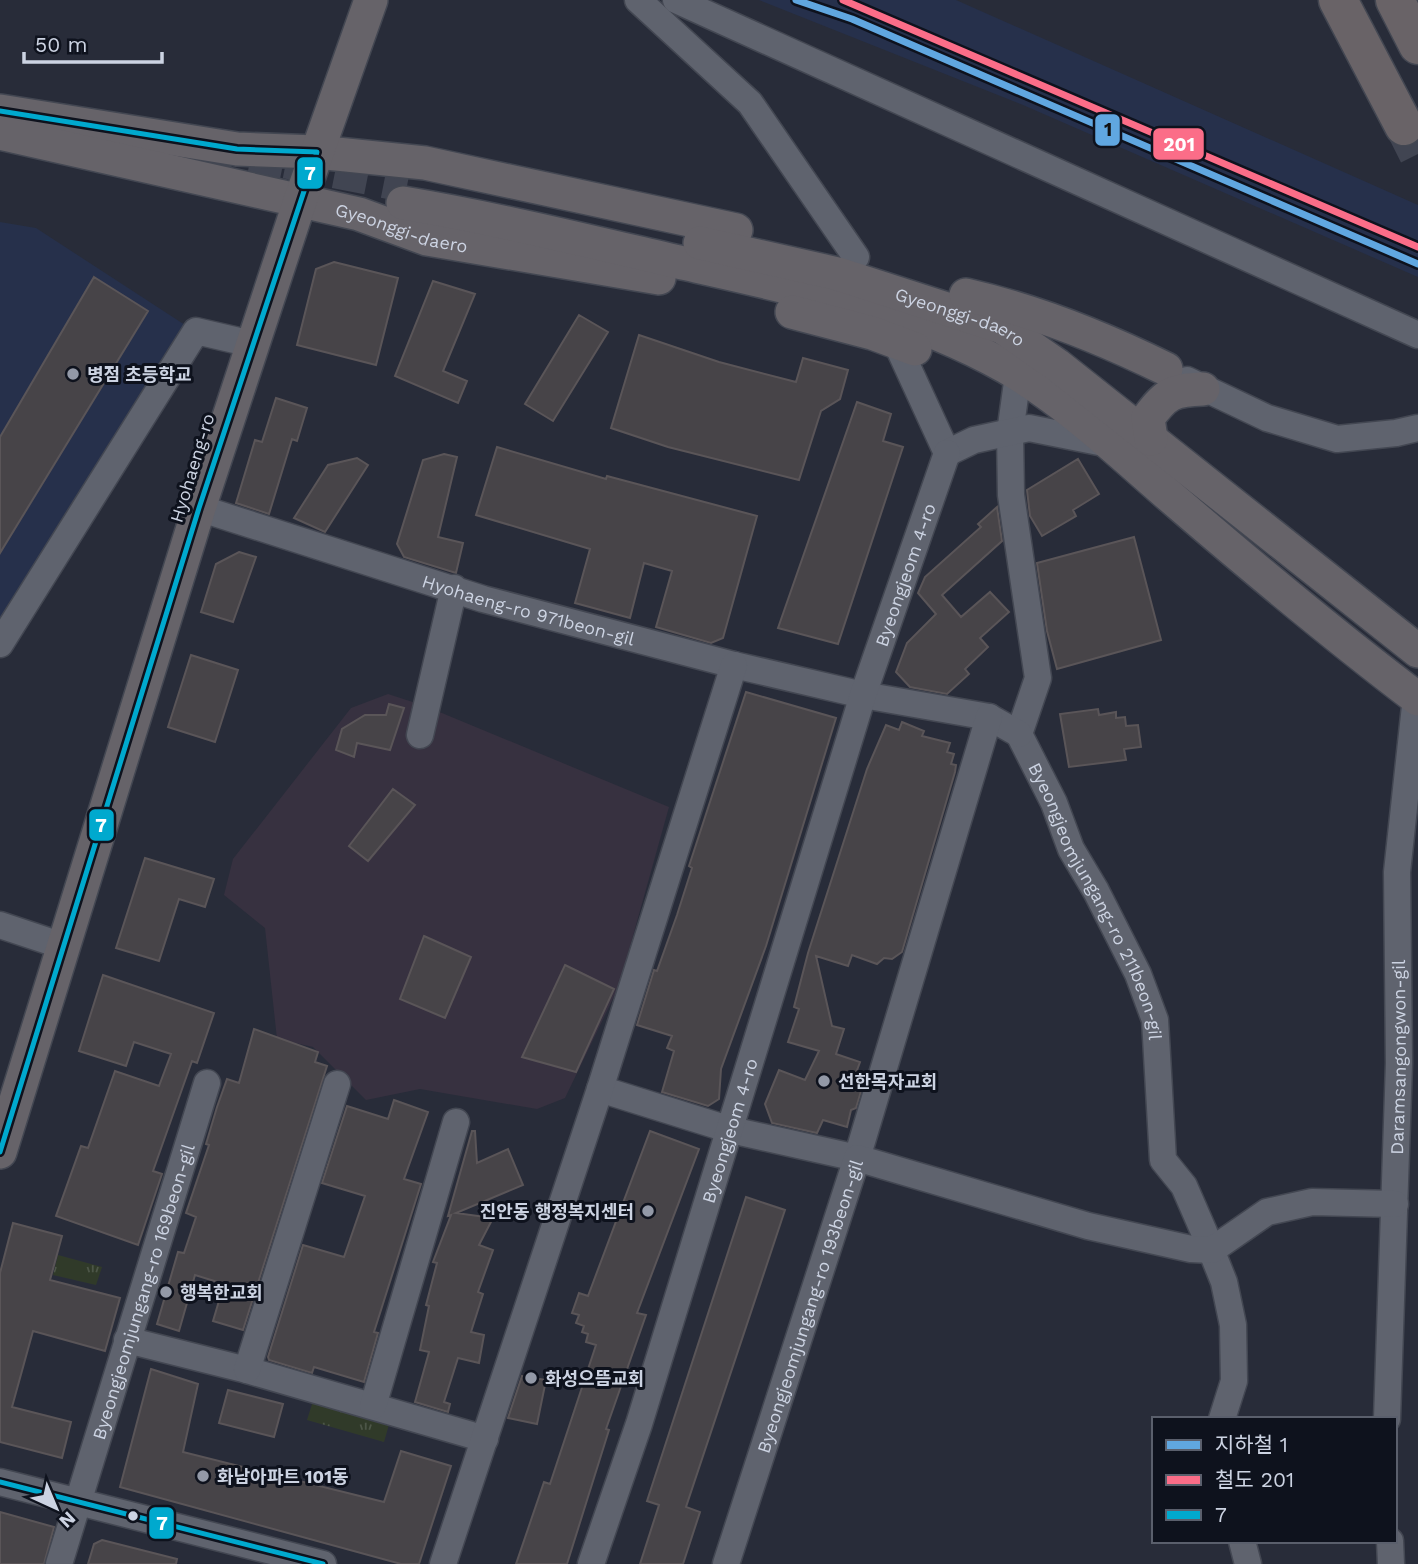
<svg xmlns="http://www.w3.org/2000/svg" width="1418" height="1564" font-family="'Work Sans','Noto Sans KR',sans-serif">
<style>
.industrial{fill:#373140}
.built{fill:#26304b}
.park{fill:url(#park-tufts)}
.building{fill:#474448;stroke:#5a5558;stroke-width:2}
.lines{fill:none;stroke-linecap:round;stroke-linejoin:round}
.major-tunnel{stroke:#414552;stroke-width:33;stroke-dasharray:33 17;stroke-linecap:butt}
.highway-tunnel{stroke:#414552;stroke-width:38;stroke-dasharray:38 19;stroke-linecap:butt}
.minor-casing{stroke:#434752;stroke-width:29}
.major-casing{stroke:#434752;stroke-width:36}
.highway-casing{stroke:#434752;stroke-width:41}
.minor{stroke:#5f636e;stroke-width:26}
.major{stroke:#666369;stroke-width:33}
.highway{stroke:#696367;stroke-width:38}
.bus-1-casing{stroke:#0e121d;stroke-width:10}
.bus-1{stroke:#00a9ce;stroke-width:5}
.rail-1-casing{stroke:#0e121d;stroke-width:12}
.rail-1{stroke:#fb6d88;stroke-width:7}
.metro-1-casing{stroke:#0e121d;stroke-width:12}
.metro-1{stroke:#60a7e0;stroke-width:7}
.poi-dot{fill:#9399a7;stroke:#0e121d;stroke-width:2.5}
.bus-dot{fill:#ccd3e2;stroke:#0e121d;stroke-width:2.5}
.labels{text-anchor:middle;dominant-baseline:central;stroke-width:6;stroke-linejoin:round;paint-order:stroke}
.street-label{font-size:18px;fill:#ccd3e2;stroke:#0e121d}
.poi-label{font-size:18px;font-weight:bold;fill:#ccd3e2;stroke:#0e121d;text-anchor:start}
.line-badge{stroke:#0e121d;stroke-width:2.5}
.badge-label{font-size:19px;text-anchor:middle;font-weight:bold;fill:#fff}
.pale-badge-label{font-size:19px;text-anchor:middle;font-weight:bold;fill:#111}
</style>
<defs>
<pattern id="park-tufts" width="24" height="20" patternUnits="userSpaceOnUse" patternTransform="scale(1.75)"><rect width="24" height="20" fill="#303a29"/><path d="M3 7l-1-3M5 7V3M7 7l1-3M15 17l-1-3M17 17v-4M19 17l1-3" fill="none" stroke="#4d5648"/></pattern>
</defs>
<rect width="100%" height="100%" fill="#282c39"/>
<path class="industrial" d="M388,694L425,706L669,807L619,986L565,1098L537,1109L420,1089L366,1100L313,1047L277,1039L265,928L224,895L233,859L351,708Z"/>
<path class="built" d="M759,0H956L1418,205V277L1023,105Z
M0,222L36,228L185,325L0,619Z"/>
<path class="park" d="M58,1255L102,1267L96,1285L53,1275Z
M313,1401L390,1421L384,1442L307,1420Z"/>
<path class="building" d="M334,262L398,278L376,365L297,345L316,269Z
M94,277L148,311L0,553V437Z
M433,281L475,294L443,371L467,381L458,403L395,376Z
M579,315L608,332L553,421L525,404Z
M639,335L719,362L796,382L803,358L848,370L840,399L821,411L799,480L668,447L611,428Z
M276,398L307,408L297,441L292,439L269,514L236,503L255,440L262,442Z
M857,402L891,414L883,441L903,447L838,644L778,628Z
M497,447L606,479L607,476L757,516L723,638L711,643L656,627L672,571L644,563L630,618L575,603L590,549L476,515Z
M444,454L457,457L438,537L463,543L456,573L404,557L397,544L423,460Z
M357,458L368,465L325,532L294,518L328,465Z
M1078,459L1099,494L1073,510L1076,516L1042,536L1030,516L1027,490Z
M997,507L1002,541L942,595L961,617L990,592L1009,612L980,638L988,647L965,669L969,674L947,694L910,687L896,672L907,643L936,614L918,593L925,577L981,527L978,524Z
M1134,537L1161,640L1057,669L1047,631L1037,563Z
M239,552L256,557L233,622L201,612L216,564Z
M191,655L238,670L215,742L168,727Z
M746,692L836,718L766,946L721,1069L719,1099L708,1106L662,1092L674,1051L667,1048L672,1036L637,1025L654,970L657,971L677,915L692,868L689,866Z
M389,704L404,708L390,750L357,743L354,757L336,750L342,729L365,715H386Z
M1098,709L1099,715L1116,712V718L1125,717L1126,726L1138,725L1141,747L1124,749L1126,760L1069,767L1060,714Z
M902,722L924,731L922,736L950,743L947,752L954,754L951,764L956,765L955,772L902,952L892,959L884,958L877,964L852,955L848,966L816,956L832,1026L844,1029L836,1054L860,1062L856,1073L864,1081L856,1108L851,1110L847,1127L823,1120L817,1133L772,1123L765,1104L779,1070L805,1080L819,1051L788,1042L799,1009L794,1007L808,953L867,769L886,725L899,730Z
M393,789L415,805L368,861L349,846Z
M145,858L214,879L205,907L179,899L159,961L116,948Z
M424,936L471,957L445,1018L400,999Z
M565,965L614,989L576,1072L522,1057Z
M103,975L214,1013L197,1063L192,1061L153,1171L162,1174L138,1245L56,1216L81,1146L88,1148L115,1071L159,1086L171,1054L134,1042L126,1066L79,1051Z
M254,1029L318,1052L315,1062L327,1066L243,1330L213,1321L224,1284L195,1275L179,1331L157,1324L178,1252L184,1253L196,1217L186,1213L209,1145L206,1144L217,1107L227,1079L239,1083Z
M394,1100L428,1112L404,1179L421,1184L374,1332L378,1333L364,1382L314,1367L312,1373L269,1360L268,1357L303,1245L344,1257L365,1196L322,1183L347,1106L388,1119Z
M472,1131H475L477,1163L508,1149L523,1185L456,1213L493,1218L479,1245L493,1250L478,1292L483,1294L471,1332L484,1335L479,1363L458,1358L444,1402L450,1404L448,1412L415,1402L429,1352L420,1350L429,1306L426,1305L437,1263L433,1262L451,1215L448,1216Z
M650,1131L699,1149L637,1313L646,1315L606,1429L609,1430L567,1564H516L544,1482L550,1484L596,1345L586,1342L588,1334L582,1332L584,1326L576,1323L579,1315L572,1313L579,1293L588,1296Z
M746,1197L785,1210L686,1507L700,1512L683,1564H640L659,1505L647,1501Z
M13,1223L62,1236L50,1280L120,1298L105,1351L33,1331L12,1407L71,1422L62,1458L0,1442V1273Z
M151,1369L198,1384L183,1452L384,1502L401,1451L451,1466L419,1564H401L120,1487Z
M522,1376L546,1380L537,1424L508,1418Z
M228,1390L283,1404L274,1437L219,1423Z
M0,1512L54,1527L44,1564H0Z
M102,1540L177,1559L176,1564H88L94,1544Z"/>
<g class="lines">
<path class="major-tunnel" d="M150,151L310,183
M286,162L407,186"/>
<path class="highway-tunnel" d="M1404,126L1418,154"/>
<g class="minor-casing">
<g id="minor">
<path d="M638,0L750,103L856,257"/>
<path d="M676,0L1418,335"/>
<path d="M896,342L947,453"/>
<path id="s1" d="M1018,375L1010,433L1011,495L1038,678L1019,734L1054,803L1071,849L1096,891L1138,974L1155,1020L1163,1160L1184,1186L1204,1232L1224,1282L1233,1325L1234,1381L1222,1419"/>
<path d="M1187,380L1267,418L1337,439L1396,433L1418,428"/>
<path d="M947,453L974,440L1029,428L1114,445"/>
<path id="s2" d="M199,508L483,599L734,665L863,695L989,717L1019,734"/>
<path d="M0,644L196,331L252,344"/>
<path d="M420,735L454,588"/>
<path d="M0,925L63,946"/>
<path d="M600,1089L731,1130L857,1158L989,717"/>
<path d="M127,1340L247,1370L485,1439"/>
<path d="M247,1370L337,1084"/>
<path d="M373,1406L456,1122"/>
<path id="s3" d="M1387,1419L1399,1063L1397,872L1416,697"/>
<path d="M0,1482L323,1564"/>
<path d="M1242,1541L1248,1564"/>
<path d="M1390,1541L1391,1564"/>
<path id="s4" d="M59,1564L207,1083"/>
<path d="M443,1564L600,1089L734,665"/>
<path id="s5" d="M591,1564L639,1424L863,695L947,453"/>
<path id="s6" d="M726,1564L857,1158L1088,1226L1191,1249L1212,1250L1267,1212L1312,1202L1395,1204"/>
</g>
</g>
<g class="major-casing">
<g id="major">
<path d="M0,111L237,149L317,152L425,163L736,230"/>
<path id="s7" d="M0,133L359,214L427,239L659,278"/>
<path d="M403,203C499,219 592,242 687,264C797,289 907,311 1006,367C1070,404 1124,457 1179,504C1257,571 1336,637 1418,699"/>
<path id="s8" d="M700,243L838,274L1002,327L1057,365L1418,651"/>
<path d="M966,295C1036,311 1101,337 1166,369"/>
<path d="M792,312L872,333L915,349"/>
<path d="M1151,439L1148,418C1166,393 1173,390 1203,389"/>
<path d="M0,1152L199,508L300,201L371,0"/>
</g>
</g>
<g class="highway-casing">
<path id="highway" d="M1338,0L1404,126
M1395,0L1418,45"/>
</g>
<use href="#minor" class="minor"/>
<use href="#major" class="major"/>
<use href="#highway" class="highway"/>
<g class="bus-1-casing">
<path id="bus-1" d="M0,111L237,149L317,152L199,508L0,1152
M0,1482L323,1564"/>
</g>
<use href="#bus-1" class="bus-1"/>
<g class="rail-1-casing">
<path id="rail-1" d="M843,0L1418,247"/>
</g>
<use href="#rail-1" class="rail-1"/>
<g class="metro-1-casing">
<path id="metro-1" d="M796,0L852,19L1418,264"/>
</g>
<use href="#metro-1" class="metro-1"/>
</g>
<g class="poi-dot">
<circle cx="73" cy="374" r="7"/>
<circle cx="824" cy="1081" r="7"/>
<circle cx="648" cy="1211" r="7"/>
<circle cx="166" cy="1292" r="7"/>
<circle cx="531" cy="1378" r="7"/>
<circle cx="203" cy="1476" r="7"/>
</g>
<circle class="bus-dot" cx="133" cy="1516" r="6"/>
<g class="labels">
<g class="street-label">
<text stroke="none"><textPath href="#s7" startOffset="413">Gyeonggi-daero</textPath></text>
<text stroke="none"><textPath href="#s8" startOffset="271">Gyeonggi-daero</textPath></text>
<text transform="translate(192 468) rotate(-73)">Hyohaeng-ro</text>
<text stroke="none"><textPath href="#s5" startOffset="1038">Byeongjeom 4-ro</textPath></text>
<text stroke="none"><textPath href="#s2" startOffset="345">Hyohaeng-ro 971beon-gil</textPath></text>
<text stroke="none"><textPath href="#s1" startOffset="550">Byeongjeomjungang-ro 211beon-gil</textPath></text>
<text stroke="none"><textPath href="#s3" startOffset="362">Daramsangongwon-gil</textPath></text>
<text stroke="none"><textPath href="#s5" startOffset="455">Byeongjeom 4-ro</textPath></text>
<text stroke="none"><textPath href="#s4" startOffset="285">Byeongjeomjungang-ro 169beon-gil</textPath></text>
<text stroke="none"><textPath href="#s6" startOffset="271">Byeongjeomjungang-ro 193beon-gil</textPath></text>
</g>
<g class="poi-label">
<text x="87" y="374">병점 초등학교</text>
<text x="838" y="1081">선한목자교회</text>
<text x="634" y="1211" text-anchor="end">진안동 행정복지센터</text>
<text x="180" y="1292">행복한교회</text>
<text x="545" y="1378">화성으뜸교회</text>
<text x="217" y="1476">화남아파트 101동</text>
</g>
</g>
<g class="line-badge">
<rect x="1094" y="113" width="27" height="34" rx="7" fill="#60a7e0"/>
<rect x="1152" y="127" width="53" height="34" rx="7" fill="#fb6d88"/>
<rect x="296" y="156" width="28" height="34" rx="7" fill="#00a9ce"/>
<rect x="88" y="808" width="27" height="34" rx="7" fill="#00a9ce"/>
<rect x="148" y="1506" width="27" height="34" rx="7" fill="#00a9ce"/>
</g>
<g class="badge-label">
<text x="1179" y="151">201</text>
<text x="310" y="180">7</text>
<text x="101" y="832">7</text>
<text x="162" y="1530">7</text>
</g>
<g class="pale-badge-label">
<text x="1108" y="136">1</text>
</g>
<rect x="1152" y="1417" width="245" height="126" fill="#0e121d" stroke="#5a5f6c" stroke-width="2"/>
<rect x="1166" y="1440" width="35" height="10" fill="#60a7e0" stroke="#5a5f6c" stroke-width="2"/>
<text x="1215" y="1452" font-size="21" fill="#ccd3e2">지하철 1</text>
<rect x="1166" y="1475" width="35" height="10" fill="#fb6d88" stroke="#5a5f6c" stroke-width="2"/>
<text x="1215" y="1487" font-size="21" fill="#ccd3e2">철도 201</text>
<rect x="1166" y="1510" width="35" height="10" fill="#00a9ce" stroke="#5a5f6c" stroke-width="2"/>
<text x="1215" y="1522" font-size="21" fill="#ccd3e2">7</text>
<g transform="translate(56 1508) rotate(136)" stroke="#0e121d" stroke-width="5" paint-order="stroke">
<path d="M0-5L12 26L0 18L-12 26Z" fill="#ccd3e2"/>
<text y="-10" font-size="19" font-weight="bold" text-anchor="middle" fill="#ccd3e2">N</text>
</g>
<path d="M24 52v10h138v-10" fill="none" stroke="#ccd3e2" stroke-width="3.5"/>
<text x="35" y="52" font-size="21" fill="#ccd3e2" stroke="#0e121d" stroke-width="5" paint-order="stroke">50 m</text>
</svg>
